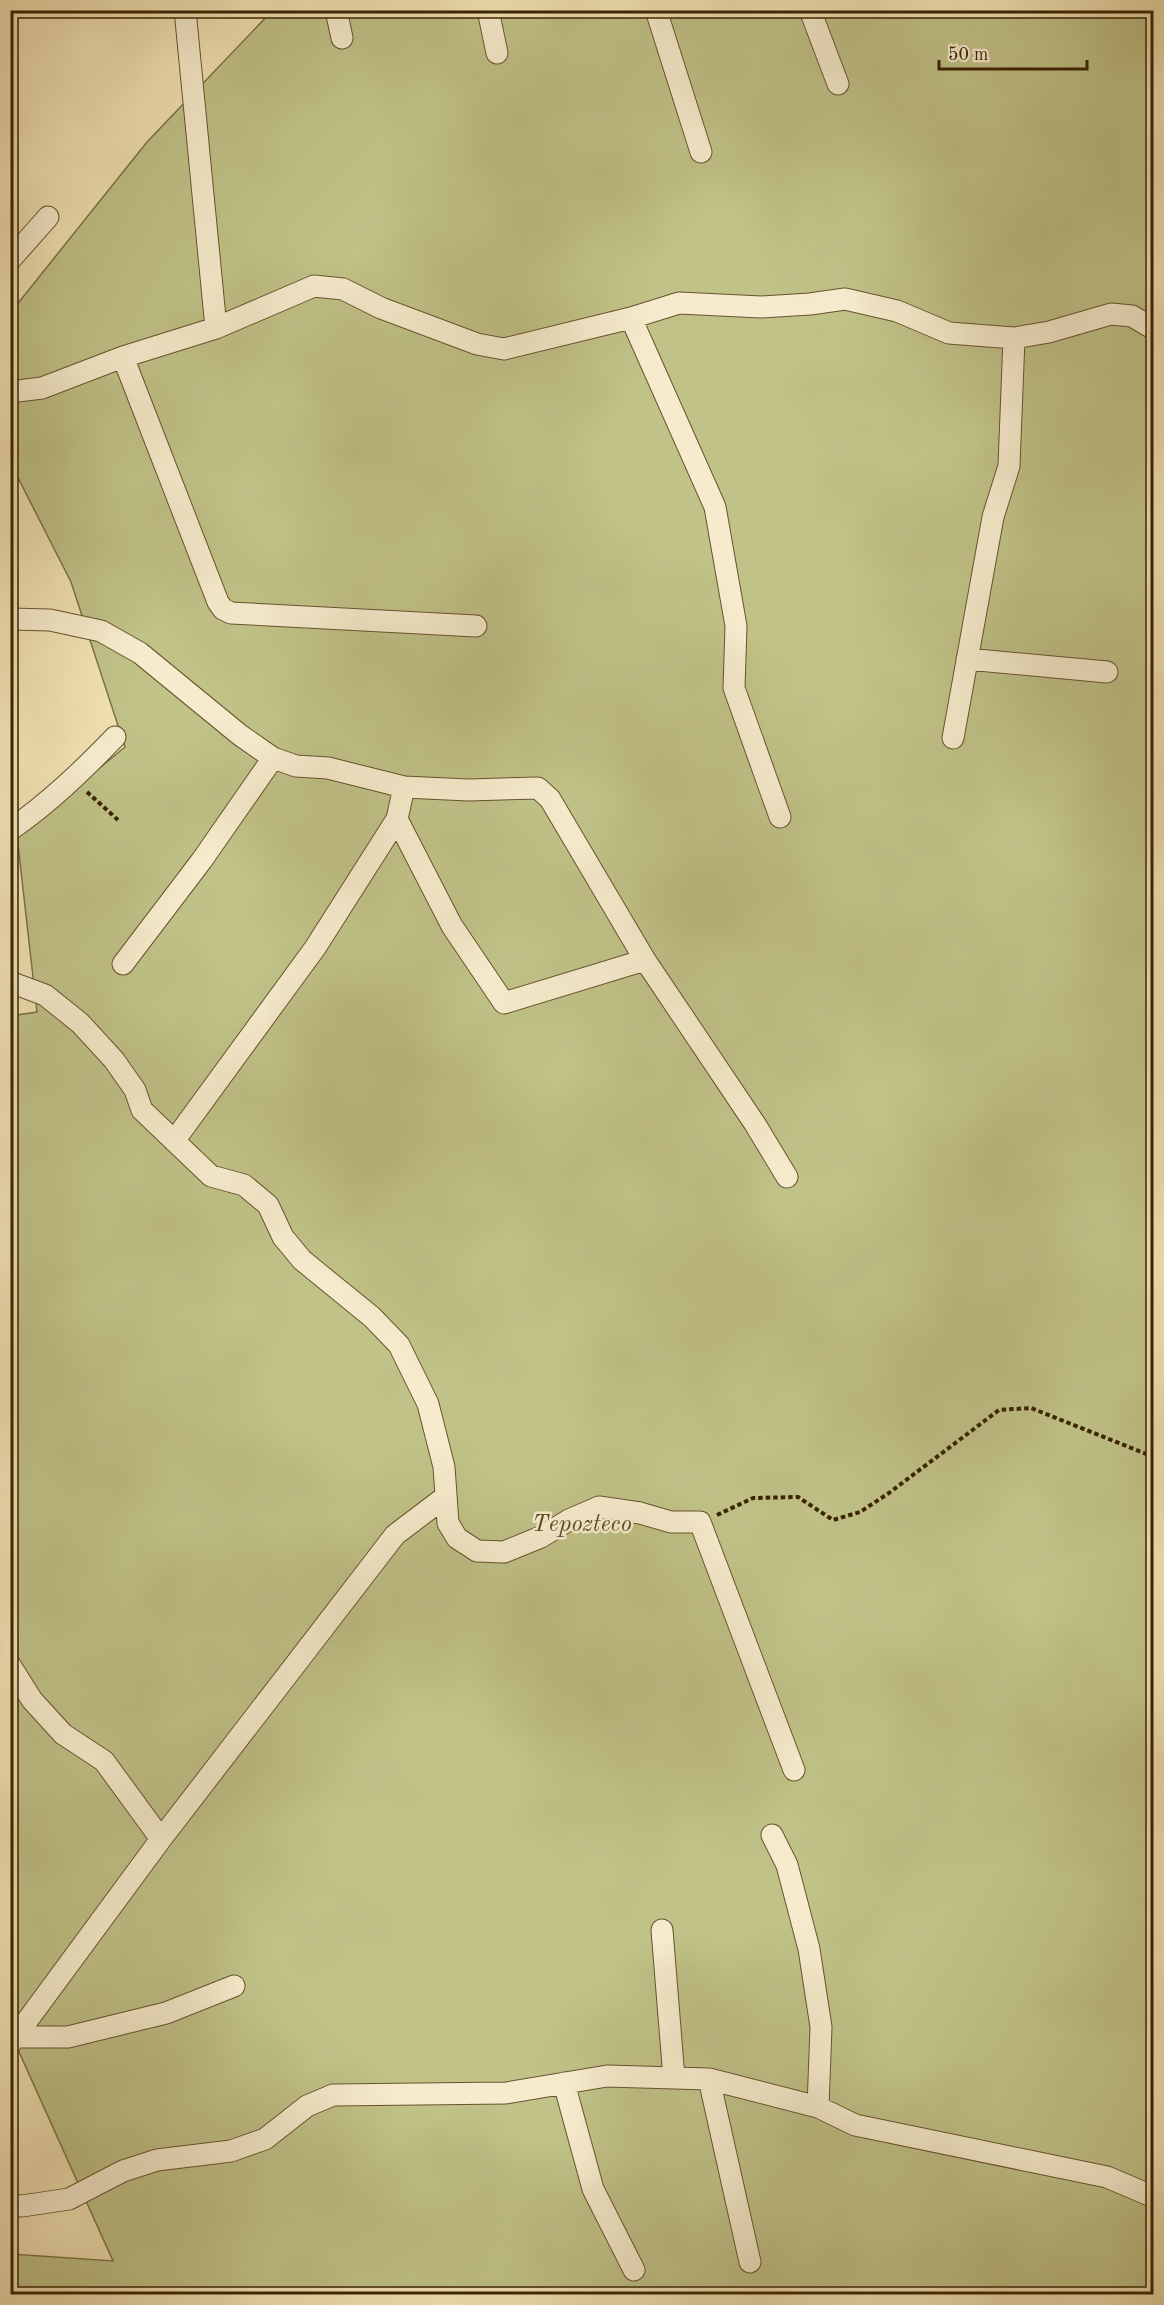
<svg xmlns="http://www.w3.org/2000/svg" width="1164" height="2305" font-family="'Old Standard TT',serif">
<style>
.green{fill:#c0c288;stroke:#7c7245;stroke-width:1.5}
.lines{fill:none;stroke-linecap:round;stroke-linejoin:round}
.minor-casing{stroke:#67532e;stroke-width:23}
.path{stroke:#392302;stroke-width:4;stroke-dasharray:4.5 3;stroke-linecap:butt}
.minor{stroke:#f6eccd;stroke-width:21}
.labels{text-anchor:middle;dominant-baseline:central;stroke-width:5;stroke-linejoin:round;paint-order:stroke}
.park-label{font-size:24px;font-style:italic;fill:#5b4b24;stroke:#f6eccd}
</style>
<rect width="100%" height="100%" fill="#f1e2b2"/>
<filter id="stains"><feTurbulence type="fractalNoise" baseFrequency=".00333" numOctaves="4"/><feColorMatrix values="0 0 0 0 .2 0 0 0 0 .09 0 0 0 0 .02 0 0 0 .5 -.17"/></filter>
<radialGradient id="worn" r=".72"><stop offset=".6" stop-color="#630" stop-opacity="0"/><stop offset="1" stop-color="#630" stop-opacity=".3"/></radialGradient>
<path class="green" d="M272,11H1153V2294H11V2254L113,2261L11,2034L10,1016L37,1012L17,836L125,747L71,582L11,464V312L147,142Z"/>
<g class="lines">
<g class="minor-casing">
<path id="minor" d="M185,10L216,328
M336,10L342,38
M488,10L497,53
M656,10L701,152
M810,10L838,84
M10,260L48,217
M631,318L715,507L736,626L734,688L780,817
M123,357L218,602L223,609L231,613L476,626
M10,392L42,388L123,357L216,328L314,286L343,289L381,308L477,344L504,349L631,318L679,303L761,307L810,304L845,299L897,311L949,333L1014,338L1049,332L1111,314L1132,316L1154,329
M10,619L50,620L101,631L140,653L240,735L273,758L296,766L328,768L404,787L469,790L538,788L550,799L645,960L755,1124L787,1177
M967,659L1107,672
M953,738L993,517L1009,466L1014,338
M404,787L397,819L452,926L504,1003L645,960
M10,830C49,803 82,771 115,737
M123,964L202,860L273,758
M10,982L45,995L80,1023L114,1060L135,1090L142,1110L211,1176L244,1185L268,1205L283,1237L302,1260L372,1317L399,1345L428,1404L444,1467L448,1523L457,1538L477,1551L504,1552L541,1537L569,1520L599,1507L640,1513L671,1522H700L794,1770
M174,1141L315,948L397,819
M10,1665L32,1700L63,1734L104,1761L161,1839
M772,1835L787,1865L809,1949L821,2027L818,2107
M662,1930L674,2078
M16,2037H68L166,2013L234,1986
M10,2044L161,1839L395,1535L445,1497
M709,2079L750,2262
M564,2083L593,2189L634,2270
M10,2205L22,2206L69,2199L123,2171L157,2160L231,2151L265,2139L307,2106L333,2095L506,2093L607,2076L709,2079L818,2107L855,2125L1107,2177L1154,2197"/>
</g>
<path class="path" d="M87,792L118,820
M717,1515L753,1498L798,1497L833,1520L860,1512L889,1493L999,1410L1031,1408L1154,1457"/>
<use href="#minor" class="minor"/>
</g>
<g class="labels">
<g class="park-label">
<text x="582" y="1525">Tepozteco</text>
</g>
</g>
<rect width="1164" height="2305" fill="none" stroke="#f1e2b2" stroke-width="36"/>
<rect x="12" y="12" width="1140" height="2281" fill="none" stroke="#392302" stroke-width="3"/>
<rect x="18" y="18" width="1128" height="2269" fill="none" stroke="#392302" stroke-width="1.5"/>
<path d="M939 60v9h148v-9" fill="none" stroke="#392302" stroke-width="3"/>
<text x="948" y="60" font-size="18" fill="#392302" stroke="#f6eccd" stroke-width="4.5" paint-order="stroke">50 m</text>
<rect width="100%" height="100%" filter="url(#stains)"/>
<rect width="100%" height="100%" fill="url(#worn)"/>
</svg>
